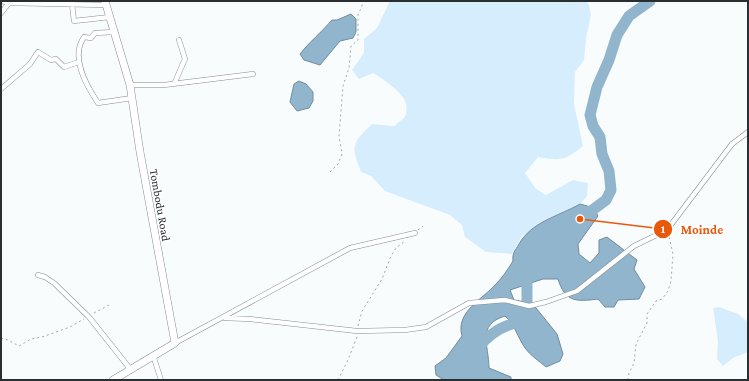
<svg xmlns="http://www.w3.org/2000/svg" width="749" height="381" font-family="'Crimson Pro',serif">
<style>
.green{fill:#d6edfd}
.water{fill:#91b5cc;stroke:#728c9e}
.lines{fill:none;stroke-linecap:round;stroke-linejoin:round}
.river{stroke:#91b5cc;stroke-width:11}
.minor-casing{stroke:#828e96;stroke-width:5.5}
.secondary-casing{stroke:#828e96;stroke-width:8}
.path{stroke:#a3a7a9;stroke-width:1;stroke-dasharray:2 3;stroke-linecap:butt}
.minor{stroke:#fff;stroke-width:4.5}
.secondary{stroke:#fff;stroke-width:7}
.labels{text-anchor:middle;dominant-baseline:central;stroke-width:3;stroke-linejoin:round;paint-order:stroke}
.street-label{font-size:12px;fill:#292e31;stroke:#fff}
.leader{fill:none;stroke:#e8590c;stroke-width:1.5}
.callout-dot{fill:#e8590c;stroke:#fff;stroke-width:1.5}
.mark-label{font-size:12px;text-anchor:middle;font-weight:bold;fill:#fff}
.callout-label{font-size:13px;text-anchor:middle;font-weight:bold;fill:#e8590c;stroke:#fff;stroke-width:3;stroke-linejoin:round;paint-order:stroke}
</style>
<rect width="100%" height="100%" fill="#f9fcfd"/>
<path class="green" d="M390,1H586L589,5L591,15L586,39L584,60L575,72L574,104L583,146C564,161 562,161 538,157L525,173L536,189L546,195L573,180L588,183L587,196L580,204L540,223L522,236L512,254L486,252L465,237L462,225L450,215L385,191L371,176L361,172C351,146 351,144 372,124L394,126L405,117C406,113 407,108 406,104C404,93 383,79 373,73L359,79L352,70L364,53V39L377,28Z
M719,307L738,314L748,322V352L733,358L723,366L717,359L718,341L713,308Z"/>
<path class="water" d="M351,14L356,19V32L353,38L340,41L320,65L304,60L300,54C309,42 322,32 332,20H337Z
M299,81L306,84L313,92V101L309,108L297,111L290,102L294,84Z
M580,204L594,208L598,216L578,244L579,254L590,263L599,253V240L607,237L637,260L634,269L645,287L639,299L618,300L614,307H605L598,299C576,302 565,302 558,279H543L510,290L514,300L532,303L557,334L563,354L560,361L546,367C539,361 530,355 525,348C518,338 514,323 505,316C476,325 489,345 489,368L511,377V380H444L436,375L435,366L446,358L462,336C455,312 483,299 496,284C503,277 508,269 513,261C512,253 515,251 519,244C531,222 559,216 580,204Z"/>
<g class="lines">
<path class="river" d="M583,217L606,200L611,190L609,171L602,154L600,137L593,126L590,115L597,87L609,60L617,35L629,16L650,1
M465,380C467,360 480,341 498,330C506,325 518,322 527,319L530,312L527,305V270"/>
<g class="minor-casing">
<path id="minor" d="M2,1L9,3L106,5
M72,4L74,21L110,17
M1,13L9,3
M114,32L95,33L91,38L84,37C70,57 86,85 98,103L132,98
M175,82L185,59L179,40
M130,85H164L253,74
M1,89L30,64L38,52L51,60L56,59L64,67L79,62
M38,275L45,277L54,283L89,317L131,370
M225,318L250,319L357,331L405,330L426,327L469,303L505,300L529,306L546,302L577,291L634,246L667,230L732,144L748,132
M175,343L350,248L415,233
M153,355L161,380"/>
</g>
<g class="secondary-casing">
<path id="secondary" d="M105,1L130,85L140,152L175,343L113,380"/>
</g>
<path class="path" d="M330,172L338,164L342,154L339,136L343,86L349,68L351,46L358,40V15L364,1
M418,230L423,226
M94,313L109,305
M358,326L362,311L382,279L391,256L396,248L405,241
M1,338L8,340L19,346L31,339L42,337L70,327L84,319
M338,380L348,360L357,337
M628,380L629,373L634,363L636,344L647,323V314L656,301L662,299L668,291L671,281L673,254L669,236"/>
<use href="#minor" class="minor"/>
<use href="#secondary" class="secondary"/>
</g>
<g class="labels">
<g class="street-label">
<text transform="translate(160 205) rotate(80)">Tombodu Road</text>
</g>
</g>
<path class="leader" d="M580 219L663 229"/>
<g class="callout-dot">
<circle cx="580" cy="219" r="4"/>
<circle cx="663" cy="229" r="10"/>
</g>
<g class="mark-label">
<text x="663" y="233">1</text>
</g>
<g class="callout-label">
<text x="702" y="234">Moinde</text>
</g>
<rect width="749" height="381" fill="none" stroke="#292e31" stroke-width="4"/>
</svg>
